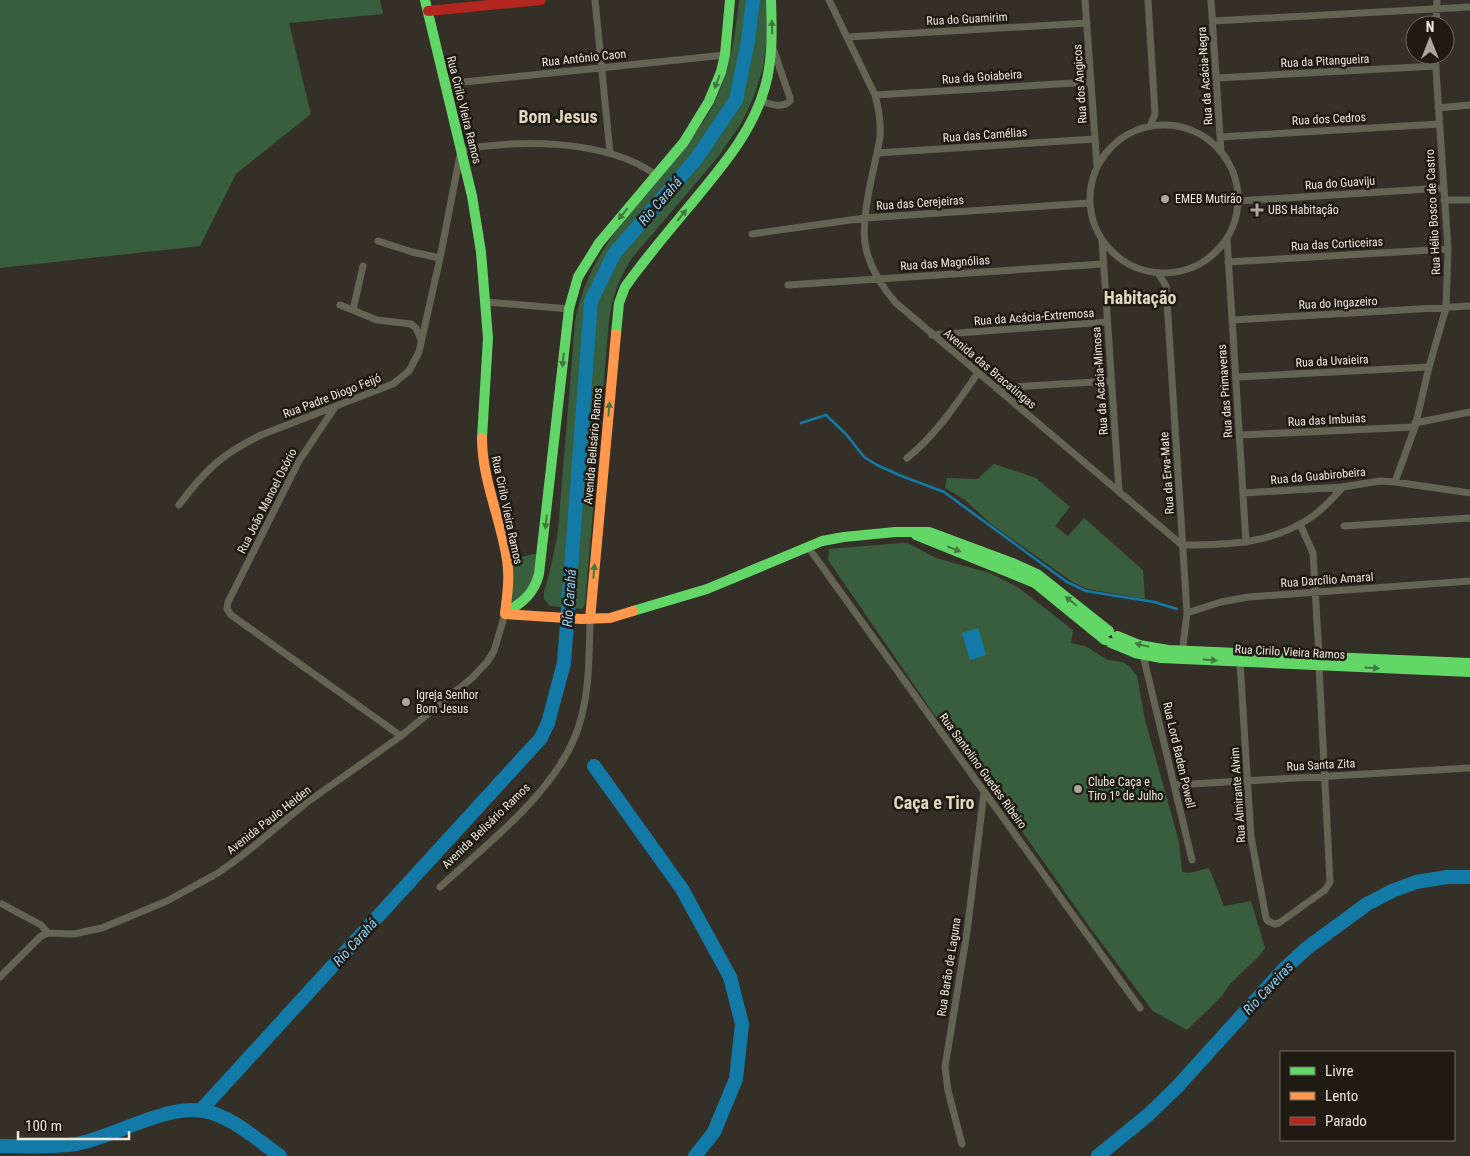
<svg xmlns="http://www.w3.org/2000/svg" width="1470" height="1156" font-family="'Roboto Condensed',sans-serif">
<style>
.green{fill:#385e3e}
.water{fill:#137aa7}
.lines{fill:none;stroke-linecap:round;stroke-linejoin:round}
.stream{stroke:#137aa7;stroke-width:2.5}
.river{stroke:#137aa7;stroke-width:14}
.street{stroke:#636453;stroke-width:7}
.fast{stroke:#63d668;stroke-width:10}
.slow{stroke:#ff974d;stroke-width:10}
.jam{stroke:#b3261e;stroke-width:10}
.oneway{fill:#41783e}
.poi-dot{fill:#aca69d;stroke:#1f1b13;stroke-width:2}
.labels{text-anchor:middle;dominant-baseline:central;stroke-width:5;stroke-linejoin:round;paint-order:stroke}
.street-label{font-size:12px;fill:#ece6dc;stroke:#1f1b13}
.poi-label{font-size:12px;fill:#ece6dc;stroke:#1f1b13;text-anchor:start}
.water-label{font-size:14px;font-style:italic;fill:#8dd0f9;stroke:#1f1b13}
.district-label{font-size:18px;font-weight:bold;fill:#e1d6c1;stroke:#1f1b13}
</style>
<rect width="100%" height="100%" fill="#353027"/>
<path class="green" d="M0,0H380L383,14L289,23L311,114L236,174L200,246L0,268Z
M739,0H767V38L763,68L754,96L742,122L718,157L632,258C616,283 611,302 608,331L585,604L582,609L550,606L544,599V592L552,562L558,531L575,322C587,253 633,211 675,159C687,144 699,129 709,113C729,77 735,40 739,0Z
M994,464L1036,478L1070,507L1055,526L1068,536L1084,518L1143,570L1145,599L1088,589L1074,583L991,524L965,500L945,488L947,478L977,479Z
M902,543H908L936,558L990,573L1019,588L1073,630L1071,643L1085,646L1108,660L1123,662L1129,666L1137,676L1145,720L1179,842L1182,872L1189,873L1209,868L1224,906L1251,901L1265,948L1259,956L1230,984L1222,996L1187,1030L1153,1011L1091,929L1002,803L945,730L828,560L829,549Z
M543,552L538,580L505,614L507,560Z"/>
<path class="water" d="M978,628L986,655L970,660L962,633Z"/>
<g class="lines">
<path class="stream" d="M582,410L599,413
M801,423L826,415L846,434L864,457L877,465L899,475L944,492L1067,582L1086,591L1154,602L1177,609"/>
<path class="river" d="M594,766L682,889L730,977L742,1024L736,1079L714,1132L695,1156
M201,1110L541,738L548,723L564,663L591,301L614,254L696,159L736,100L748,41L753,0
M0,1146C25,1146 51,1148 76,1144C116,1137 173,1099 212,1113C237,1121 259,1141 280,1156
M1098,1156L1148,1115L1177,1087L1283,970L1307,948L1367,904L1392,891L1416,882L1447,877H1470"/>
<path class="street" d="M595,0L610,153
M829,0L875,95C879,109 881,122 880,137C875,168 859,219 866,249C871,270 882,287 896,303L1182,545C1229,545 1273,544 1313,516C1324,508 1334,497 1343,487
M1085,0L1097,166
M1148,0L1155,114L1150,126
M1211,0L1221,151
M1213,21L1470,7
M1436,25L1437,0
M848,37L1087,23
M1217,78L1436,66
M444,84L725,55
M875,95L1091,82
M761,101C770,104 782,109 790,101V98L773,48
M1438,108L1470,105
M1090 199a74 74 0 1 1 148 0a74 74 0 1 1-148 0Z
M1220,137L1439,124
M877,153L1095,139
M1444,200H1470
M1238,201L1444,188
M752,234L865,218L1089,203
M1227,238L1246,542
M1102,240L1119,491
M378,241L412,252L440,258
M1228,262L1448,249
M1158,273L1166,286L1187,613L1182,654
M788,285L1103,264
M486,302L569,309
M340,305L377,320L411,324L416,328L421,340
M353,310L363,266
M1232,320L1470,306
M932,335L1107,322
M1236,377L1429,367
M996,388L1111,381
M335,407L299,461L228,602L227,609L231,615L401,736
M1415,423L1470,412
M1240,435L1415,427
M907,458C936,435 957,403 978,373
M1395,482L1415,427L1429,367L1446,308L1448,249L1435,55
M1243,493L1343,487L1380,481L1395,482L1470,493
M179,505C206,469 221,455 261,435L393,384L409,371L419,352L440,258L461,150C518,139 607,139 656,175
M1300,524L1313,553L1319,656
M1344,526L1470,518
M808,547L1140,1008
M1187,613L1221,602L1248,597L1470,581
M1143,655L1192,860
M1240,662L1251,837L1266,918L1268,921L1275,924L1279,923L1325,890L1330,882L1319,666
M1174,785L1470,768
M440,887C486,845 549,797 574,739C590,702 589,659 590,619
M2,904L41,925L48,933
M0,977L41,936L48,933L74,934L102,928L167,901L218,873L243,855L306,803L401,736L472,678L487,662L494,651L505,614
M962,1144L948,1091L945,1067L967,932L984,792"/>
<path class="fast" d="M425,0L472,196L481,252L488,338L482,438
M616,334L619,303L625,287C647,256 672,227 697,197C724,164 753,130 765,87C773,59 772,29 771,0
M916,535L1035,583L1105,640
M633,611L707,589L822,541L844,537L895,532H929L1015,564L1037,574L1109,631
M505,613C522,603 534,594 539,574L569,309L578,277L599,243L684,142L709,101L721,72L725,55L730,0
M1117,636L1139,645L1168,650L1470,663
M1111,643L1135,653L1161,658L1470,672"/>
<path class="slow" d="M482,438C482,480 501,519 507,560C510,578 507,596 505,614L581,619L610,618L633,611
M590,619L616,334"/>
<path class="jam" d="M428,11L541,0"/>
</g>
<defs><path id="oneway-solid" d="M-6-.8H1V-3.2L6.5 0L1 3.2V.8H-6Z" transform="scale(1.25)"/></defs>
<g class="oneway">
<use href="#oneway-solid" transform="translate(772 27) rotate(-91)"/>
<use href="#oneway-solid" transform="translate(717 82) rotate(111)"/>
<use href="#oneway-solid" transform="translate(623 214) rotate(130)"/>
<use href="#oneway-solid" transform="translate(682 215) rotate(-51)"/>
<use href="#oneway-solid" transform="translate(563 360) rotate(96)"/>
<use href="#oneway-solid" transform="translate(609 409) rotate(-85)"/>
<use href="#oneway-solid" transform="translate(546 522) rotate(96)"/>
<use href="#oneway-solid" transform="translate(954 549) rotate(21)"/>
<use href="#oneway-solid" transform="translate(594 571) rotate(-85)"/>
<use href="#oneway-solid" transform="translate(1071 601) rotate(-141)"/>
<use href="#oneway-solid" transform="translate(1142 645) rotate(-166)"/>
<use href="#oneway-solid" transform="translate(1210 660) rotate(3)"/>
<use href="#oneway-solid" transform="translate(1372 668) rotate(3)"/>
</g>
<g class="poi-dot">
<circle cx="1165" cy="199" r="5"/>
<path d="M1254.5 202.5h5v5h5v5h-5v5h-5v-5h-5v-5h5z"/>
<circle cx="406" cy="702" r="5"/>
<circle cx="1078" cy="789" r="5"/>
</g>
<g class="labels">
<g class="street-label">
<text transform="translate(967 19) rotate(-3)">Rua do Guamirim</text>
<text transform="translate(584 58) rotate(-6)">Rua Antônio Caon</text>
<text transform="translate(1325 61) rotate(-3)">Rua da Pitangueira</text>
<text transform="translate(1205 76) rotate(-94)">Rua da Acácia-Negra</text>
<text transform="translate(982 77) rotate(-4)">Rua da Goiabeira</text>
<text transform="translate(1080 84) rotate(-94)">Rua dos Angicos</text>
<text transform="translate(464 110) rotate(76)">Rua Cirilo Vieira Ramos</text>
<text transform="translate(1329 119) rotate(-3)">Rua dos Cedros</text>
<text transform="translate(985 135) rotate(-4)">Rua das Camélias</text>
<text transform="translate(1340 183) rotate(-4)">Rua do Guaviju</text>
<text transform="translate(920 203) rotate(-4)">Rua das Cerejeiras</text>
<text transform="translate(1433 212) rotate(-93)">Rua Hélio Bosco de Castro</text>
<text transform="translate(1337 244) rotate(-3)">Rua das Corticeiras</text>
<text transform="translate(945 263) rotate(-4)">Rua das Magnólias</text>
<text transform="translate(1338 303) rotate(-3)">Rua do Ingazeiro</text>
<text transform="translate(1034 317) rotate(-4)">Rua da Acácia-Extremosa</text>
<text transform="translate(1332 361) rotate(-3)">Rua da Uvaieira</text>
<text transform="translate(990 369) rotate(40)">Avenida das Bracatingas</text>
<text transform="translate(1100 381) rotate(-94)">Rua da Acácia-Mimosa</text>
<text transform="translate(1225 391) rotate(-94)">Rua das Primaveras</text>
<text transform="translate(332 396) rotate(-21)">Rua Padre Diogo Feijó</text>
<text transform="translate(1327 420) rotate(-3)">Rua das Imbuias</text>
<text transform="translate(593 446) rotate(-85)">Avenida Belisário Ramos</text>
<text transform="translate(1167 473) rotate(-94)">Rua da Erva-Mate</text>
<text transform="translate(1318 476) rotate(-5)">Rua da Guabirobeira</text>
<text transform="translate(267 501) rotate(-63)">Rua João Manoel Osório</text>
<text transform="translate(507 510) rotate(78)">Rua Cirilo Vieira Ramos</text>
<text transform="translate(1327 580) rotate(-4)">Rua Darcílio Amaral</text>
<text transform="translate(1290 652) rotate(3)">Rua Cirilo Vieira Ramos</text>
<text transform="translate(1179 755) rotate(77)">Rua Lord Baden Powell</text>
<text transform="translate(1321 765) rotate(-3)">Rua Santa Zita</text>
<text transform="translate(983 771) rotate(54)">Rua Santolino Guedes Ribeiro</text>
<text transform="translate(1238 795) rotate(-94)">Rua Almirante Alvim</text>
<text transform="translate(269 820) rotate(-38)">Avenida Paulo Heiden</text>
<text transform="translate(486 826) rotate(-44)">Avenida Belisário Ramos</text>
<text transform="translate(949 967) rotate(-81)">Rua Barão de Laguna</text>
</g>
<g class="poi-label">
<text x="1175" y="199">EMEB Mutirão</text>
<text x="1268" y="210">UBS Habitação</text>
<text x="416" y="695">Igreja Senhor<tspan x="416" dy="14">Bom Jesus</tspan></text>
<text x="1088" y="782">Clube Caça e<tspan x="1088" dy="14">Tiro 1º de Julho</tspan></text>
</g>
<g class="water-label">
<text transform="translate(660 201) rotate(-49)">Rio Carahá</text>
<text transform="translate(569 598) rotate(-86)">Rio Carahá</text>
<text transform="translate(355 942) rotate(-48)">Rio Carahá</text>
<text transform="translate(1268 988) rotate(-47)">Rio Caveiras</text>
</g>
<g class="district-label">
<text x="558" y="116">Bom Jesus</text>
<text x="1140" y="297">Habitação</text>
<text x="934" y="802">Caça e Tiro</text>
</g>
</g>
<rect x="1280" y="1051" width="175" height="90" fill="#1f1b13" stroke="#716c63"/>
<rect x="1290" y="1067" width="25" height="8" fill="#63d668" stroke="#716c63"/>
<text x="1325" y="1076" font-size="15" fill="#ece6dc">Livre</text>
<rect x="1290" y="1092" width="25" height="8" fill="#ff974d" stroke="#716c63"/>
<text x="1325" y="1101" font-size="15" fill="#ece6dc">Lento</text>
<rect x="1290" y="1117" width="25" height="8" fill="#b3261e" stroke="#716c63"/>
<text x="1325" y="1126" font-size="15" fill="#ece6dc">Parado</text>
<g transform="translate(1430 40)"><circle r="24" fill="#1f1b13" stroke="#716c63"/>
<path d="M0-4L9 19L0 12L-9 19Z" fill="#aca69d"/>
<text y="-8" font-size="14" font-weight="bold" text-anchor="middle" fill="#ece6dc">N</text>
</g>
<path d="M18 1131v8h111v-8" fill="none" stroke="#ece6dc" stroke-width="2.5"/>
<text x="25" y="1131" font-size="15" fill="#ece6dc" stroke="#1f1b13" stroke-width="4" paint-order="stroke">100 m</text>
</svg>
